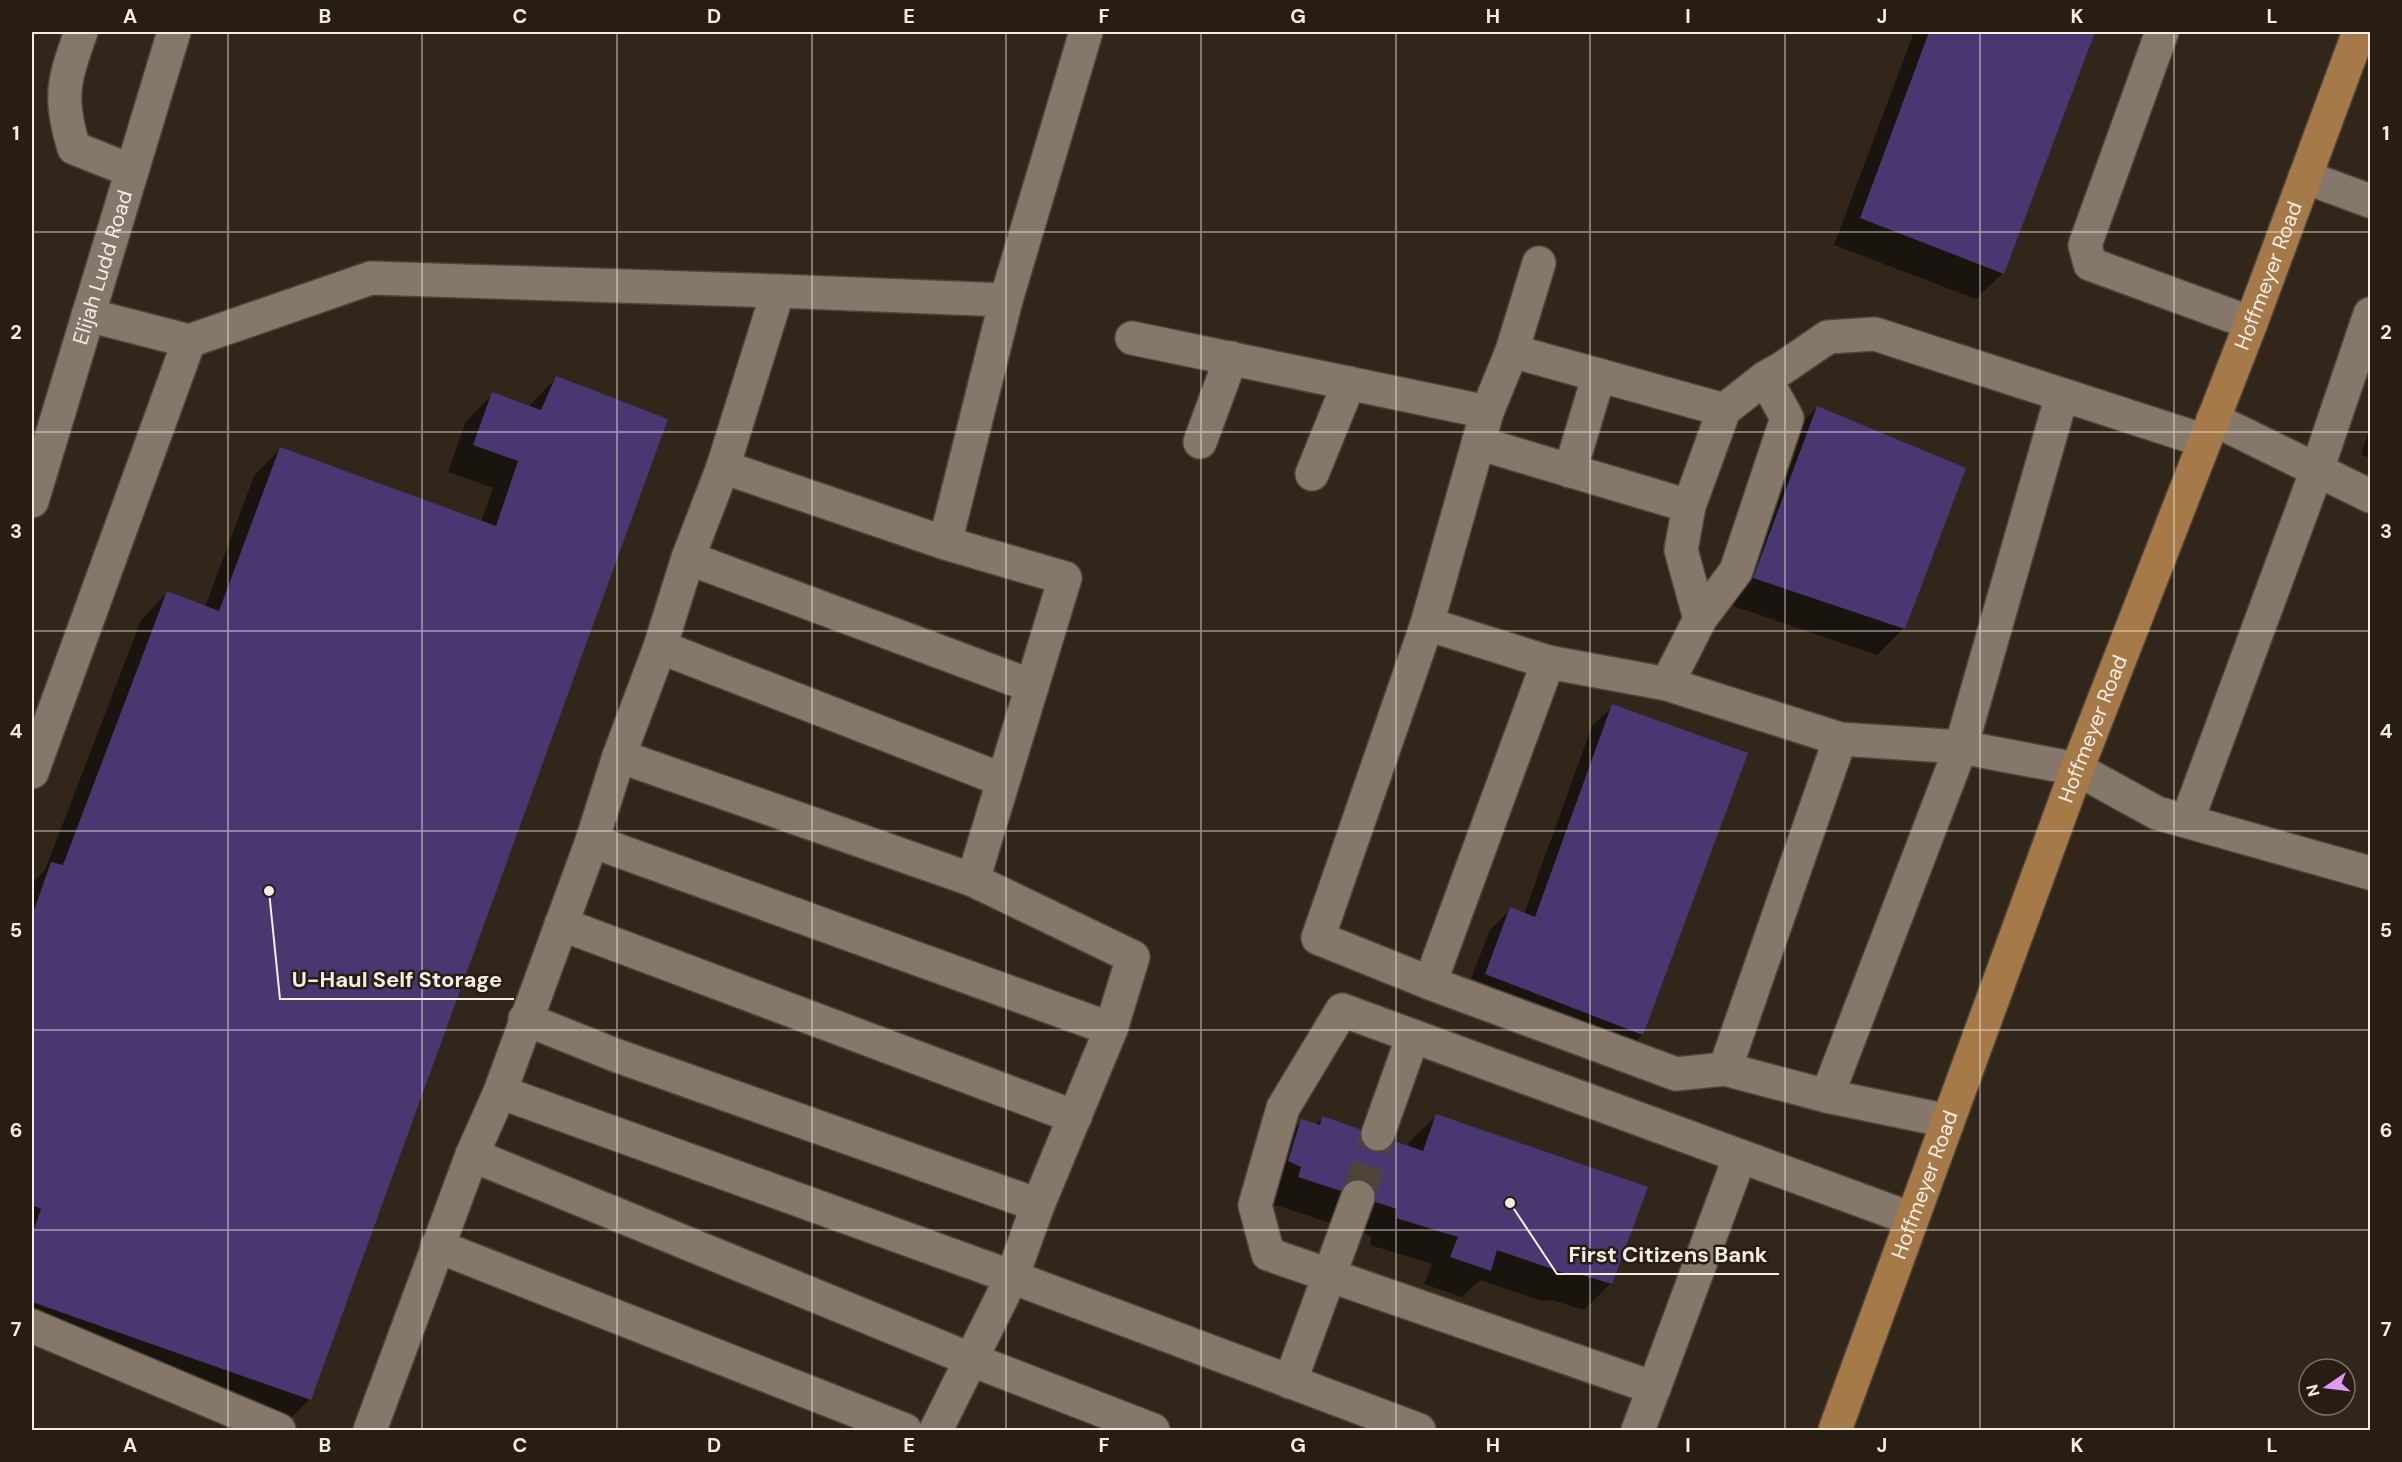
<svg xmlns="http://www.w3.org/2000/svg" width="2402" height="1462" font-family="'DM Sans',sans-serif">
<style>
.shadow{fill:#0007}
.building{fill:#493772}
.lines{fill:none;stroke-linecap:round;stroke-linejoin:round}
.minor-tunnel{stroke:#4f4439;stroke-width:33;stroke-dasharray:33 16;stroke-linecap:butt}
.minor-casing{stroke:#4f443b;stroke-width:36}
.major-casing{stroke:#4f443b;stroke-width:36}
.minor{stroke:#86776b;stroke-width:33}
.major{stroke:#a67948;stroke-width:33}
.grid{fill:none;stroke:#f5ede5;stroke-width:1.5;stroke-opacity:0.55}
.labels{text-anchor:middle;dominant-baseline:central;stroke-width:5;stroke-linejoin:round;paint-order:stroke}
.street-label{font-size:21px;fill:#f5ede5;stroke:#281d12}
.leader{fill:none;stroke:#f5ede5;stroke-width:2}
.callout-dot{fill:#f5ede5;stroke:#281d12;stroke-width:2}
.callout-label{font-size:22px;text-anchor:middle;font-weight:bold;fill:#f5ede5;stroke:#281d12;stroke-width:5;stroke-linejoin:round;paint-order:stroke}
.neatline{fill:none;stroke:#f5ede5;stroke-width:2}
.grid-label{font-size:20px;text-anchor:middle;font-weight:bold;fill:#f5ede5}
</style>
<rect width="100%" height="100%" fill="#32261b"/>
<path class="shadow" d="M1914,32H2093L2003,273L1976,299L1834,245Z
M556,378L310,1399L283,1426L32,1338V884L45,870L141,620L167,593L205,607L254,476L280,449L481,522L493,488L448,472L466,421L493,394L528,407Z
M1817,407L1904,628L1877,655L1727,604L1791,434Z
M2370,427V458L2361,455Z
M1613,706L1746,754L1642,1035L1621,1055L1465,994L1490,930L1511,909L1524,914L1592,726Z
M1436,1116L1611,1283L1584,1310L1552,1300L1542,1301L1480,1280L1462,1297L1424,1284L1432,1264L1370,1245L1371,1236L1272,1204L1275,1147L1302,1121L1315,1125L1322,1118L1408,1147L1409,1142Z"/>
<path class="building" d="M1929,32H2095L2004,274L1860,218Z
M556,376L668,419L311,1400L32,1302V1234L41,1209L32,1205V916L51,862L63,865L167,591L219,611L280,447L496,526L518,461L473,445L492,392L541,410Z
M1817,406L1966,468L1905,629L1753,578Z
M1612,704L1748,753L1643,1035L1485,974L1510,907L1535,917Z
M1436,1114L1648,1187L1612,1284L1579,1274L1570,1275L1497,1250L1491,1271L1450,1257L1458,1237L1396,1218L1397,1209L1298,1177L1301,1167L1288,1161L1301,1119L1320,1125L1322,1116L1423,1151Z"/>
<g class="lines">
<path class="minor-tunnel" d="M1358,1197L1378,1134"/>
<g class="minor-casing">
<g id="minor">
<path d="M81,32C64,80 58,97 74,148L132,171"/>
<path d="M2162,32L2085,245L2090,264L2251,323"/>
<path d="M2305,177L2370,201"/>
<path d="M88,315L189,341"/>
<path d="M1132,338L1487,412"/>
<path d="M1512,351L1724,410"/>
<path d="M2213,419L2370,496"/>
<path d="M1200,442L1231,358"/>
<path d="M1478,443L1689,506"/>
<path d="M723,467L945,543"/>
<path d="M1570,471L1599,375"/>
<path d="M1312,474L1349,383"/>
<path id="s1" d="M32,501L174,32"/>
<path d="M688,558L1032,686"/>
<path d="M1700,619L1736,571L1787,418L1765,378"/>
<path d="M1427,624L1487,412L1512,351L1539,263"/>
<path d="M660,647L1003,780"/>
<path d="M1667,684L1700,619L1681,550L1689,506L1724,410L1765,378L1781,369L1828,337L1875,334L2205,441"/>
<path d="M1840,739L1725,1069L1827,1096L1948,1121"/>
<path d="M619,756L973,880"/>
<path d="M32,772L189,341L371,278L778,291"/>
<path d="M2187,821L2317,470L2370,314"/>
<path d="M592,841L1111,1029"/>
<path d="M561,924L1075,1117"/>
<path d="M1430,983L1548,662"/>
<path d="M525,1019L615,1055L1038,1205"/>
<path d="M1725,1069L1676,1074L1430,983L1318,938L1427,624L1548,662L1667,684L1840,739L1961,747L2077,769L2157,813L2370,873"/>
<path d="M500,1092L1012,1277L1419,1430"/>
<path d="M1827,1096L1961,747L2062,395"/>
<path d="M1378,1134L1413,1036"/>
<path d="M472,1155L972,1360L1153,1430"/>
<path d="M1740,1156L1654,1388L1268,1254L1255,1205L1283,1108L1342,1010L1912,1219"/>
<path d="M437,1246L905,1430"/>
<path d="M32,1326L279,1430"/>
<path d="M1290,1382L1358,1197"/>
<path d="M370,1430L472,1155L500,1092L592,841L619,756L660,647L688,558L723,467L778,291L1006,300L1086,32"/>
<path d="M936,1430L1012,1277L1038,1205L1111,1029L1133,957L973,880L1065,578L945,543L1006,300"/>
<path d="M1638,1430L1654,1388"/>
</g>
</g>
<g class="major-casing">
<g id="major">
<path id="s2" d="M1835,1430L2077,769L2251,323L2359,32"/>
</g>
</g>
<use href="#minor" class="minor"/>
<use href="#major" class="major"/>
</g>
<path class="grid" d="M228,32V1430M422,32V1430M617,32V1430M812,32V1430M1006,32V1430M1201,32V1430M1396,32V1430M1590,32V1430M1785,32V1430M1980,32V1430M2174,32V1430M32,232H2370M32,432H2370M32,631H2370M32,831H2370M32,1030H2370M32,1230H2370"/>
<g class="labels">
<g class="street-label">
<text stroke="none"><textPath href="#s1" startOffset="244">Elijah Ludd Road</textPath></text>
<text stroke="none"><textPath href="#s2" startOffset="1233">Hoffmeyer Road</textPath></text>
<text stroke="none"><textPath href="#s2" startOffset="747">Hoffmeyer Road</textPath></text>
<text stroke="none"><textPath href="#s2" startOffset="261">Hoffmeyer Road</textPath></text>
</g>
</g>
<path class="leader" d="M269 891L280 999H514M1510 1203L1557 1274H1779"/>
<g class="callout-dot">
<circle cx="269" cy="891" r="6"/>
<circle cx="1510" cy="1203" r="6"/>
</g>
<g class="callout-label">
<text x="397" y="987">U-Haul Self Storage</text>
<text x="1668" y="1262">First Citizens Bank</text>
</g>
<rect width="2402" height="1462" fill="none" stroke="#281d12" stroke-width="66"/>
<g transform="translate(2327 1387) rotate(256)"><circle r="28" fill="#281d12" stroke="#7a7066" stroke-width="1.5"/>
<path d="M0-4.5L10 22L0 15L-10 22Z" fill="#dd99f3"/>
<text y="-9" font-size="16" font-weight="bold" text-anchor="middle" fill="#f5ede5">N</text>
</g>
<rect x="33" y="33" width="2336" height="1396" class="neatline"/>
<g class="grid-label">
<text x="130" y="23">A</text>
<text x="325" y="23">B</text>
<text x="520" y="23">C</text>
<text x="714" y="23">D</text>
<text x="909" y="23">E</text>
<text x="1104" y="23">F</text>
<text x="1298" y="23">G</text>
<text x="1493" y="23">H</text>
<text x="1688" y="23">I</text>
<text x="1882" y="23">J</text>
<text x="2077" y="23">K</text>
<text x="2272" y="23">L</text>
<text x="16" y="140">1</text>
<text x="2386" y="140">1</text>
<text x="16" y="339">2</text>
<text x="2386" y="339">2</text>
<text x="16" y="538">3</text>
<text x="2386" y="538">3</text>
<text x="16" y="738">4</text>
<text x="2386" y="738">4</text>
<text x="16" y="937">5</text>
<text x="2386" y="937">5</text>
<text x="16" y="1137">6</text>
<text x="2386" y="1137">6</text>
<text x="16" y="1336">7</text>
<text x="2386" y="1336">7</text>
<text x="130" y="1452">A</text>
<text x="325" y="1452">B</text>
<text x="520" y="1452">C</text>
<text x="714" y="1452">D</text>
<text x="909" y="1452">E</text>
<text x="1104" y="1452">F</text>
<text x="1298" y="1452">G</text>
<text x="1493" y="1452">H</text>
<text x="1688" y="1452">I</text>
<text x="1882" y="1452">J</text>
<text x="2077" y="1452">K</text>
<text x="2272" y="1452">L</text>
</g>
</svg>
